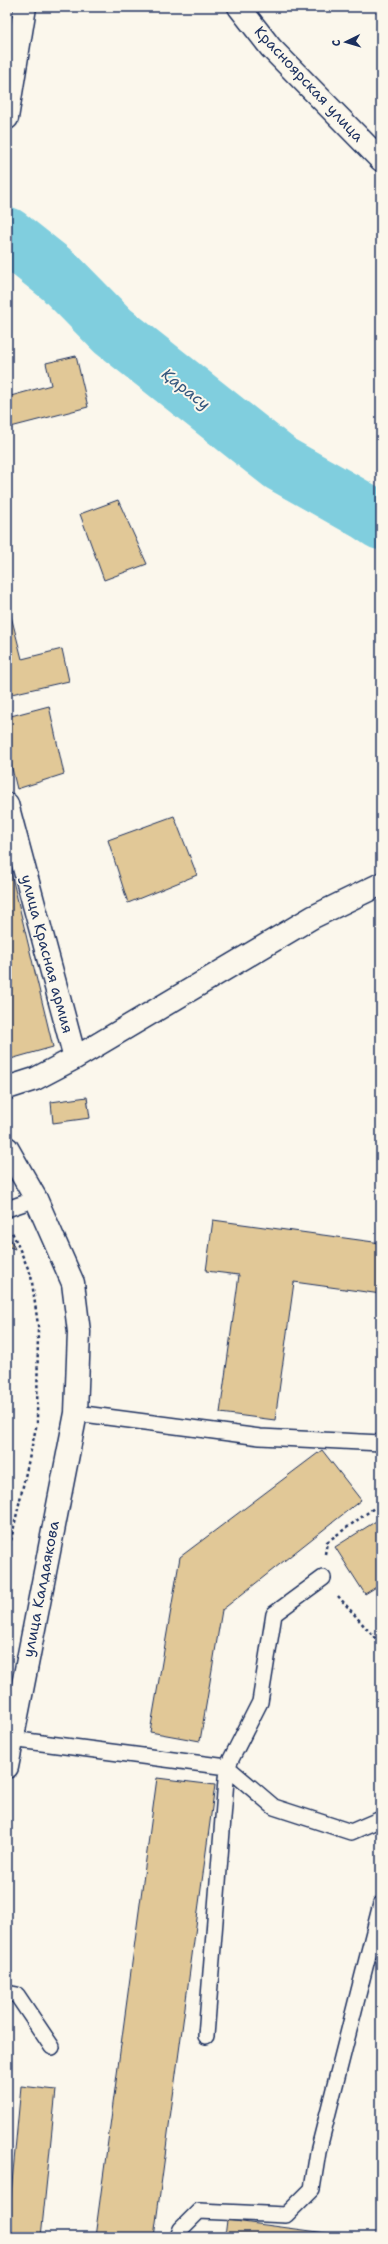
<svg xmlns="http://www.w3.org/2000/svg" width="388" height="2244" font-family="'Shantell Sans',sans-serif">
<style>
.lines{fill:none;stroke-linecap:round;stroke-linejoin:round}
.river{stroke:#80cede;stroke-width:56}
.building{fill:#e1c897;stroke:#1b2f5e}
.lane-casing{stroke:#1b2f5e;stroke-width:18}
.street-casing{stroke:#1b2f5e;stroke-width:25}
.secondary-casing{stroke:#1b2f5e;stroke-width:25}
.path{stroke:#1b2f5e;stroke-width:2.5;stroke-dasharray:3 3;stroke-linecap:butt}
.lane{stroke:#fbf7ec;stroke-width:15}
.street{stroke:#fbf7ec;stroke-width:22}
.secondary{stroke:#fbf7ec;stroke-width:22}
.labels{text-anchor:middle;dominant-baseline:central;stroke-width:4;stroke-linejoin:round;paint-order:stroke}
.street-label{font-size:15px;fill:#1b2f5e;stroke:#fbf7ec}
.water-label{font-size:16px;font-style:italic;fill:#34577e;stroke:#fbf7ec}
</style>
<rect width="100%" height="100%" fill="#fbf7ec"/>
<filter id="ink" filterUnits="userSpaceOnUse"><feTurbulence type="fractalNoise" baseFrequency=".025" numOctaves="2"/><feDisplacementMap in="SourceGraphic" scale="8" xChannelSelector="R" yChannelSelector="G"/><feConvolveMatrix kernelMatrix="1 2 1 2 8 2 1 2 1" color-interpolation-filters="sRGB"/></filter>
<g filter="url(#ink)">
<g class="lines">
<path class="river" d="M7,235L60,277L113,331L281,464L366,512L381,522"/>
</g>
<path class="building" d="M76,356L88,407L7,428V397L51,385L46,363Z
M118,500L147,564L104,580L80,514Z
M10,612L22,659L62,649L69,681L7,695V613Z
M49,706L64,774L17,789L7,748V717Z
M174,816L197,875L128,903L108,840Z
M7,856L53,1047L7,1060Z
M87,1097L90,1118L53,1123L51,1102Z
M213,1220L381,1243V1294L294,1282L275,1420L220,1413L239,1275L206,1271Z
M7,1231L15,1249L7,1246Z
M8,1351L9,1370H7V1351Z
M322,1450L361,1500L222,1610L200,1741L150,1732L180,1557Z
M381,1518V1584L365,1594L335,1547Z
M157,1778L215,1785L154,2237H95Z
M21,2086L56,2090L41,2237H7Z
M227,2220L357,2237H225Z"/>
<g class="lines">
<g class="lane-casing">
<path id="lane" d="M7,1209L36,1199
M76,1413L260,1437L381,1443
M11,1739L227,1767L274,1807L351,1832L381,1819
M7,1993L17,1995L52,2047
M206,2036L227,1767L260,1702L274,1614L323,1578
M178,2237L181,2229L199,2211L286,2215L312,2189L318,2152L381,1904"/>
</g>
<g class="street-casing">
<path id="street" d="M239,7L271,48L381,160
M7,804L75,1058
M7,1088L35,1079L75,1058L313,917L381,884"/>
</g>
<g class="secondary-casing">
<path id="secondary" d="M7,118L25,7
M7,1148L36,1199L73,1283L79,1332L76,1413L7,1767"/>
</g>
<path class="path" d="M325,1554L327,1542L381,1503
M7,1558L37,1423L38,1325L31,1275L12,1232
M338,1596L381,1645"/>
<use href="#lane" class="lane"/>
<use href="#street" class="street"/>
<use href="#secondary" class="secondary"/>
</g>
</g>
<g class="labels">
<g class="street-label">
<text transform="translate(309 84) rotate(47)">Красноярская улица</text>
<text transform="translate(47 954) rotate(75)">улица Красная армия</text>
<text transform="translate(41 1589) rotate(-79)">улица Калдаякова</text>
</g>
<g class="water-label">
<text transform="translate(186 389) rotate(38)">Қарасу</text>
</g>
</g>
<rect width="388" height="2244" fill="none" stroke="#fbf7ec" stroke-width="24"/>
<rect x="12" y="12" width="364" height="2220" fill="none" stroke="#1b2f5e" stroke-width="1.5" filter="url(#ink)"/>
<g transform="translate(346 42) rotate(265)" stroke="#fbf7ec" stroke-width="3" paint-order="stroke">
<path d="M0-3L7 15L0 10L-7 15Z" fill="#1b2f5e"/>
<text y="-6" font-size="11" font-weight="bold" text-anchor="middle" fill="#1b2f5e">С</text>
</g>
</svg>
